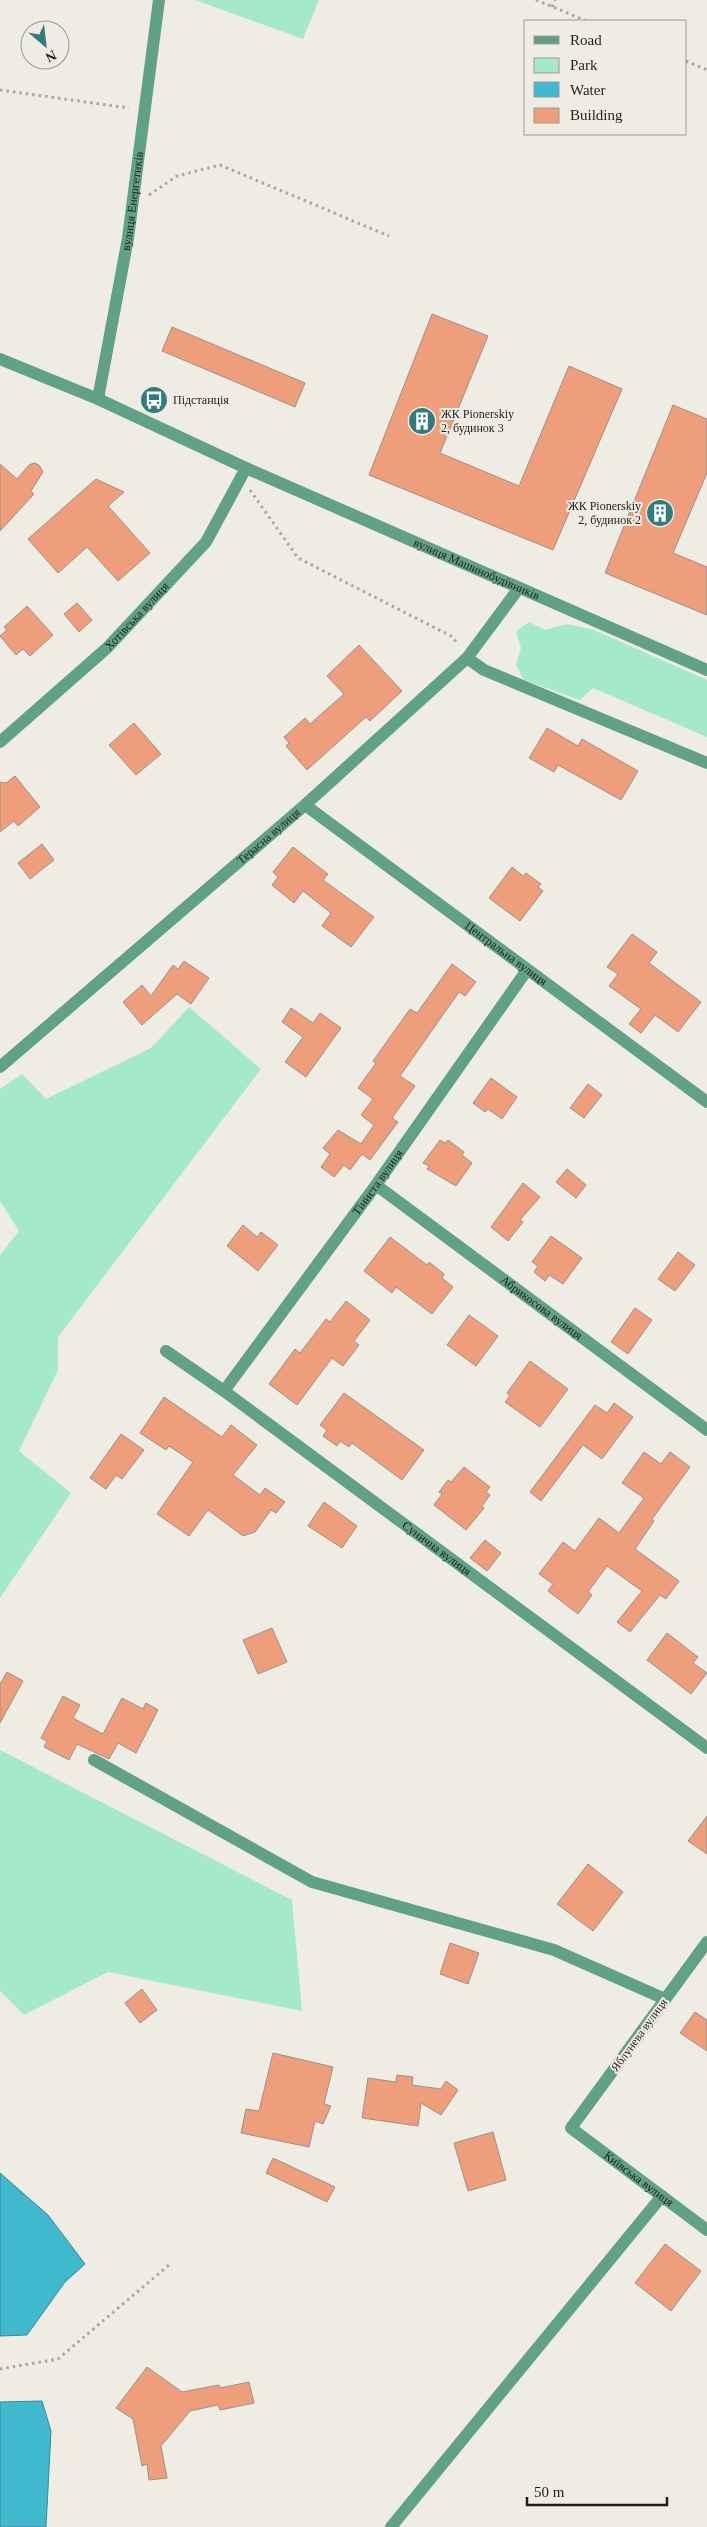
<svg xmlns="http://www.w3.org/2000/svg" width="707" height="2527" font-family="Georgia,serif">
<style>
.green{fill:#a5eac8}
.water{fill:#40b8cd;stroke:#368a98}
.building{fill:#ee9e7b;stroke:#9b918d}
.lines{fill:none;stroke-linecap:round;stroke-linejoin:round}
.path{stroke:#a9a7a0;stroke-width:3;stroke-dasharray:2.5 4;stroke-linecap:butt}
.minor{stroke:#61a188;stroke-width:12}
.tertiary{stroke:#61a188;stroke-width:12}
.labels{text-anchor:middle;dominant-baseline:central;stroke-width:4;stroke-linejoin:round;paint-order:stroke}
.street-label{font-size:12px;fill:#201f1b;stroke:#efece3}
.poi-label{font-size:12px;fill:#201f1b;stroke:#efece3;text-anchor:start}
</style>
<rect width="100%" height="100%" fill="#efece3"/>
<path class="green" d="M195,0H319L303,39Z
M529,622L545,630L567,624L594,630L707,680V737L593,688L580,700L524,680L516,665L521,648L516,631Z
M189,1007L261,1069L58,1337V1370L19,1451L71,1493L0,1598V1255L19,1231L0,1201V1089L22,1074L46,1099L151,1048Z
M0,1750L292,1900L302,2011L108,1972L24,2015L0,1991Z"/>
<path class="water" d="M0,2173L48,2215L85,2264L65,2282L27,2335L0,2336Z
M42,2401L51,2431L46,2527H0V2402Z"/>
<path class="building" d="M432,314L488,336L440,453L519,486L569,366L622,389L553,550L369,475Z
M172,327L305,383L295,407L162,351Z
M673,405L707,419V473L673,553L707,567V615L605,573Z
M34,463L39,465L43,472L31,491L34,494L0,531V464L17,479L29,465Z
M96,479L124,492L108,506L150,553L118,581L87,547L58,573L28,539Z
M77,603L92,620L79,632L64,614Z
M27,606L53,635L30,656L23,649L16,655L0,636L7,630L4,627Z
M359,645L402,691L370,721L366,717L307,770L286,746L289,743L284,737L305,718L310,724L344,694L327,676Z
M134,723L161,754L136,775L109,745Z
M547,728L578,746L582,739L638,771L621,800L558,765L554,772L529,758Z
M15,776L40,807L18,826L14,821L0,832V782L6,783Z
M42,844L54,860L30,879L18,863Z
M293,847L328,874L323,880L374,917L351,947L322,926L331,913L303,891L294,903L272,885L278,877L273,872Z
M512,867L523,876L526,873L541,884L538,887L543,891L520,921L489,898Z
M632,934L657,952L649,963L701,1002L678,1032L655,1015L641,1033L629,1024L641,1009L609,986L618,974L607,967Z
M184,961L209,978L191,1004L177,994L142,1025L123,1002L142,985L151,996L173,965L178,969Z
M452,964L476,982L465,996L459,992L400,1076L415,1086L392,1118L398,1122L370,1160L362,1154L350,1170L344,1165L334,1177L321,1167L330,1154L323,1148L338,1130L361,1144L374,1125L361,1115L373,1099L358,1088L376,1063L373,1061L410,1009L417,1013Z
M291,1008L313,1023L320,1013L341,1028L306,1077L285,1062L303,1037L282,1022Z
M491,1078L517,1097L502,1119L488,1109L485,1112L473,1103Z
M588,1084L602,1095L584,1118L570,1108Z
M440,1140L445,1143L448,1140L464,1152L462,1155L472,1163L456,1186L427,1169L429,1166L423,1163Z
M567,1169L586,1185L576,1198L556,1182Z
M523,1183L540,1197L520,1220L523,1222L508,1241L491,1227Z
M243,1225L257,1237L261,1232L278,1245L258,1271L227,1246Z
M551,1236L582,1258L563,1284L549,1275L545,1281L534,1272L538,1266L532,1262Z
M390,1237L427,1265L429,1262L444,1274L442,1278L453,1287L432,1314L396,1287L392,1293L364,1271Z
M678,1252L695,1265L675,1291L658,1279Z
M346,1301L370,1320L354,1341L359,1345L343,1366L332,1358L297,1405L269,1384L295,1349L300,1353L326,1319L330,1322Z
M635,1308L652,1320L628,1354L611,1342Z
M469,1315L498,1336L476,1366L447,1345Z
M530,1361L568,1389L540,1427L505,1402L510,1396L507,1393Z
M344,1393L424,1450L402,1480L352,1443L349,1447L340,1441L337,1446L323,1436L327,1430L320,1425Z
M164,1397L222,1437L231,1425L257,1445L233,1475L260,1495L265,1488L285,1502L276,1513L271,1510L255,1532L243,1536L208,1510L189,1536L157,1514L193,1462L169,1446L166,1450L140,1433Z
M614,1403L633,1417L602,1459L583,1445L541,1501L530,1492L595,1405L607,1413Z
M121,1434L144,1450L122,1479L116,1475L106,1489L90,1478Z
M644,1452L661,1464L670,1452L690,1467L652,1519L654,1521L635,1549L679,1581L666,1599L660,1595L630,1632L617,1622L642,1591L607,1566L588,1592L592,1595L578,1614L548,1591L553,1584L539,1574L563,1542L575,1551L599,1518L619,1533L644,1498L622,1483Z
M464,1467L490,1487L486,1492L490,1495L482,1506L484,1508L466,1530L434,1505L442,1494L439,1492L448,1480L451,1482Z
M324,1502L357,1526L342,1548L308,1526Z
M485,1540L501,1553L487,1571L470,1558Z
M272,1628L287,1662L258,1674L243,1640Z
M667,1633L698,1657L693,1663L707,1673L691,1694L647,1660Z
M7,1672L23,1681L0,1723V1684Z
M63,1696L80,1705L73,1718L103,1734L122,1698L143,1709L146,1703L158,1710L136,1753L118,1743L109,1759L77,1744L69,1760L44,1747L47,1741L41,1738Z
M707,1816V1854L688,1841Z
M588,1864L623,1892L593,1931L557,1904Z
M450,1943L479,1953L468,1984L440,1974Z
M142,1989L157,2010L140,2023L125,2003Z
M695,2012L707,2020V2051L680,2033Z
M273,2053L333,2067L324,2104L331,2106L323,2124L315,2121L309,2147L241,2133L246,2109L259,2111Z
M397,2075L413,2077L412,2085L441,2089L446,2081L458,2090L441,2115L421,2103L418,2126L362,2118L368,2078L396,2082Z
M493,2132L506,2180L468,2191L454,2143Z
M273,2158L335,2187L327,2202L266,2173Z
M665,2244L701,2271L671,2311L635,2283Z
M147,2367L182,2392L219,2385L220,2388L249,2382L254,2403L220,2410L218,2405L190,2411L161,2446L167,2478L149,2480L147,2464L142,2466L133,2419L116,2408Z"/>
<g class="lines">
<path class="path" d="M536,0L587,21
M552,7L555,0
M686,61L707,70
M0,90L129,108
M149,195L177,176L220,165L389,236
M250,490L298,558L453,637L458,645
M0,2369L58,2359L169,2265"/>
<g class="minor">
<path id="s1" d="M98,399L128,238L159,0"/>
<path d="M467,658L484,670L707,763"/>
<path id="s2" d="M0,742L107,648L206,542L246,468"/>
<path id="s3" d="M305,805L707,1102"/>
<path id="s4" d="M0,1067L305,805L467,658L519,588"/>
<path id="s5" d="M376,1185L707,1430"/>
<path id="s6" d="M166,1351L224,1391L707,1748"/>
<path id="s7" d="M224,1391L376,1185L527,970"/>
<path d="M94,1760L312,1882L554,1950L665,1999"/>
<path id="s8" d="M707,1942L571,2128L707,2230"/>
<path d="M391,2527L662,2196"/>
</g>
<path class="tertiary" id="s9" d="M0,359L98,399L246,468L707,670"/>
</g>
<defs>
<g id="bus-disc" transform="scale(1.4375)"><circle r="9.5" fill="#327c7f" stroke="#efece3"/><path d="M-5-6H5V4H4V6H2V4H-2V6H-4V4H-5ZM-3.5-4V0h7V-4ZM-3.5 1.2v1.5H-2V1.2ZM2 1.2v1.5H3.5V1.2Z" fill="#fff"/></g>
<g id="building-disc" transform="scale(1.4375)"><circle r="9.5" fill="#327c7f" stroke="#efece3"/><path d="M-4-6H4V6H1V3H-1V6H-4ZM-2.5-4.3h1.7v1.8h-1.7ZM.8-4.3h1.7v1.8H.8ZM-2.5-1h1.7V.8h-1.7ZM.8-1h1.7V.8H.8Z" fill="#fff"/></g>
</defs>
<g fill-rule="evenodd">
<use href="#bus-disc" x="154" y="400"/>
<use href="#building-disc" x="422" y="421"/>
<use href="#building-disc" x="660" y="513"/>
</g>
<g class="labels">
<g class="street-label">
<text stroke="none"><textPath href="#s1" startOffset="201">вулиця Енергетиків</textPath></text>
<text stroke="none"><textPath href="#s9" startOffset="521">вулиця Машинобудівників</textPath></text>
<text stroke="none"><textPath href="#s2" startOffset="186">Хотівська вулиця</textPath></text>
<text stroke="none"><textPath href="#s4" startOffset="354">Терасна вулиця</textPath></text>
<text stroke="none"><textPath href="#s3" startOffset="250">Центральна вулиця</textPath></text>
<text stroke="none"><textPath href="#s7" startOffset="259">Тіниста вулиця</textPath></text>
<text stroke="none"><textPath href="#s5" startOffset="206">Абрикосова вулиця</textPath></text>
<text stroke="none"><textPath href="#s6" startOffset="335">Сунична вулиця</textPath></text>
<text transform="translate(639 2035) rotate(-54)">Яблунева вулиця</text>
<text stroke="none"><textPath href="#s8" startOffset="315">Київська вулиця</textPath></text>
</g>
<g class="poi-label">
<text x="173" y="400">Підстанція</text>
<text x="441" y="414">ЖК Pionerskiy<tspan x="441" dy="14">2, будинок 3</tspan></text>
<text x="641" y="506" text-anchor="end">ЖК Pionerskiy<tspan x="641" dy="14">2, будинок 2</tspan></text>
</g>
</g>
<rect x="524" y="20" width="162" height="115" fill="#efece3" stroke="#9c9a93"/>
<rect x="534" y="36" width="25" height="8" fill="#61a188" stroke="#9c9a93"/>
<text x="570" y="45" font-size="15" fill="#201f1b">Road</text>
<rect x="534" y="58" width="25" height="15" fill="#a5eac8" stroke="#9c9a93"/>
<text x="570" y="70" font-size="15" fill="#201f1b">Park</text>
<rect x="534" y="82" width="25" height="15" fill="#40b8cd" stroke="#9c9a93"/>
<text x="570" y="95" font-size="15" fill="#201f1b">Water</text>
<rect x="534" y="108" width="25" height="15" fill="#ee9e7b" stroke="#9c9a93"/>
<text x="570" y="120" font-size="15" fill="#201f1b">Building</text>
<g transform="translate(45 45) rotate(152)"><circle r="24" fill="#efece3" stroke="#9c9a93"/>
<path d="M0-4L9 19L0 12L-9 19Z" fill="#327c7f"/>
<text y="-8" font-size="14" font-weight="bold" text-anchor="middle" fill="#201f1b">N</text>
</g>
<path d="M527 2497v8h140v-8" fill="none" stroke="#201f1b" stroke-width="2.5"/>
<text x="534" y="2497" font-size="15" fill="#201f1b" stroke="#efece3" stroke-width="4" paint-order="stroke">50 m</text>
</svg>
